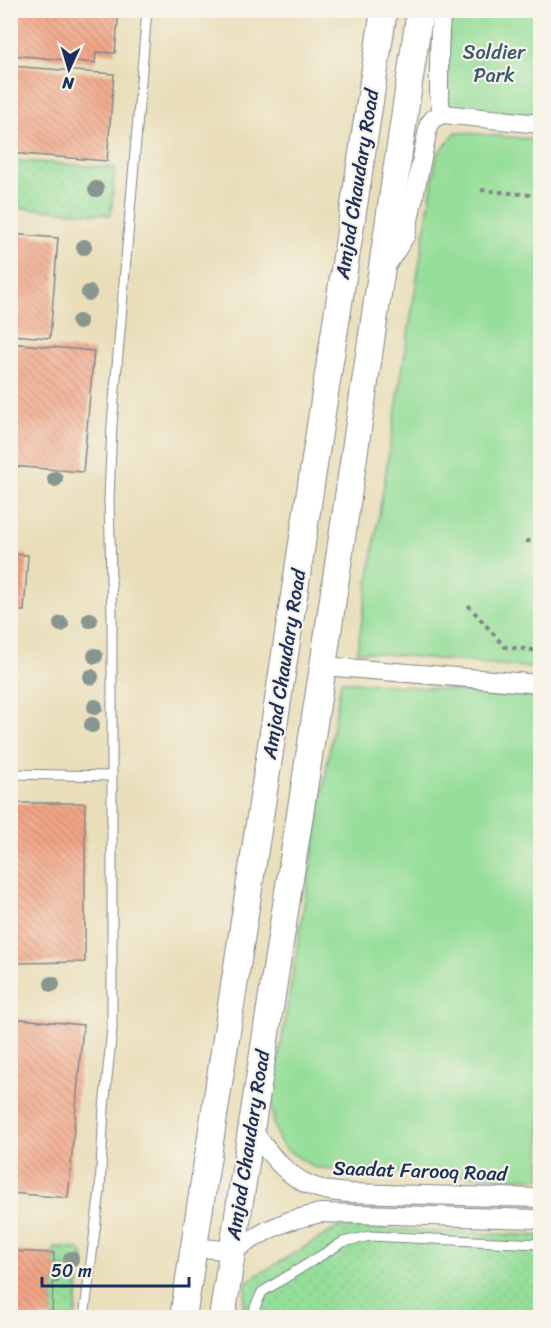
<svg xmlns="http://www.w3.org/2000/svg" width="551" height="1328" font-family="Sriracha,sans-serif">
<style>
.grass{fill:url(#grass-dots);stroke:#58867c;stroke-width:1.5}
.park{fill:#95de99;stroke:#58867c;stroke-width:1.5}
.building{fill:url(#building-back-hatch)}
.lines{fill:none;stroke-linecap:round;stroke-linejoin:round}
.lane-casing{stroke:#82868c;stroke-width:11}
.street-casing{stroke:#82868c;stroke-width:20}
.secondary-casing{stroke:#82868c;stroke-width:28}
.path{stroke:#82868c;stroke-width:4;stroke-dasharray:4.5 4.5;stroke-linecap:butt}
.lane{stroke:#fff;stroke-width:9}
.street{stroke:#fff;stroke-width:18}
.secondary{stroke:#fff;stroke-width:26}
.tree{fill:#89968f}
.labels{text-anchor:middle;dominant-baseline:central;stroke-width:4.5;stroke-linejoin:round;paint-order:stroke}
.park-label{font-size:20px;fill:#3a5b6d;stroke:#f7f3e8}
.street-label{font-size:20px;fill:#1b2f5e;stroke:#f7f3e8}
</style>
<defs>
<pattern id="grass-dots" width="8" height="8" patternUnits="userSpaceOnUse" patternTransform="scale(1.5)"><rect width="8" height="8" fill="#95de99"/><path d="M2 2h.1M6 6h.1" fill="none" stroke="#80bf86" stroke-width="1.8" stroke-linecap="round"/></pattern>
<pattern id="building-back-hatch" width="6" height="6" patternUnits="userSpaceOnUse" patternTransform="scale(1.5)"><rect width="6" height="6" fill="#f2a586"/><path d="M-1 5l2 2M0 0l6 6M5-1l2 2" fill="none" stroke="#c38771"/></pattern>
</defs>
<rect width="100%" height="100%" fill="#f7f3e8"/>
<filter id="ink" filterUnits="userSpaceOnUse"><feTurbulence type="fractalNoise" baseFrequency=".0167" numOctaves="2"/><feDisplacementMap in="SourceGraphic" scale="12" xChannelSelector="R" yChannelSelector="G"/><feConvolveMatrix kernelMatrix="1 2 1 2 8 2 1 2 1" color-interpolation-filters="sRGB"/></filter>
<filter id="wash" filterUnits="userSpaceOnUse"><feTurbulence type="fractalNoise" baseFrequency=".008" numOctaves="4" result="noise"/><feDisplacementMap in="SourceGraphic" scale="24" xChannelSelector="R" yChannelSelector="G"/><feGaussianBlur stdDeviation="1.35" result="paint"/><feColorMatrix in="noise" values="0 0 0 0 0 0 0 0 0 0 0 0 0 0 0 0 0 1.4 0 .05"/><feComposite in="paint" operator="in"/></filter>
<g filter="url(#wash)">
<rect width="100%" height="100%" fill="#e9deb9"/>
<path class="grass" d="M10,160L115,168L111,215L11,207Z
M339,1227L540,1236V1317L242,1318L247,1281Z
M54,1248L79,1249C86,1255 86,1266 75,1268C68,1269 60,1268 54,1267Z
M63,1276L77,1278L79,1283L75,1317L52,1318L53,1282H58Z"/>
<path class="park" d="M451,11H540V116L447,107L449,26Z
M456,132L540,140V669L357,651L437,155Z
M341,681L540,697V1179L316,1168C306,1162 286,1152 281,1143C273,1131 273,1114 272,1100Z"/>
<g id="blocks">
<path class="building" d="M17,10H119L115,53L96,52L95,63L13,55Z
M10,66L114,74L107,161L10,153Z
M10,234L58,238L50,338L10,335Z
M10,343L94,351L83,472L10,466Z
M10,554L28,555L24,611L10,610Z
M10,803H85V962L10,963Z
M10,1018L83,1025L68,1198L10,1193Z
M10,1251L54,1253V1267L59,1268L58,1282H53L52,1318H10Z"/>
</g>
</g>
<g filter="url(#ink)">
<use href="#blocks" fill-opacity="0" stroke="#82868c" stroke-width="1.5"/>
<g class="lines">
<g class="lane-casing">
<path id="lane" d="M10,774L112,776
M84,1318L100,1190L104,1108L112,1029V616L109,499L112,425L147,10
M254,1318L255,1307L262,1292L343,1242L370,1236L540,1244"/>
</g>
<g class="street-casing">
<path id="street" d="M442,10C439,31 439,51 439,72C439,87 438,101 443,114
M385,268L406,235L429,124L434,118L443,114L540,124
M323,666L540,684
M251,1127C269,1155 291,1183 325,1190C333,1192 341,1192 349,1193L540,1198
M194,1247L232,1251L268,1230L289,1221L320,1213L540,1219"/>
</g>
<g class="secondary-casing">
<path id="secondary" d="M183,1318L384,10
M222,1318L323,666L420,10"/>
</g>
<path class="path" d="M481,190L540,196
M540,369L536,397L540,399
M540,429L535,460L540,461
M526,541L540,542
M468,605L505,647L540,651"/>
<use href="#lane" class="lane"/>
<use href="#street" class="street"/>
<use href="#secondary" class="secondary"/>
</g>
<g class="tree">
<circle cx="96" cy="189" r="8"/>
<circle cx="84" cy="247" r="8"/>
<circle cx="89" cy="293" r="8"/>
<circle cx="79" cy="322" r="8"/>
<circle cx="55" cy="479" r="8"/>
<circle cx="90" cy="620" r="8"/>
<circle cx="61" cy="624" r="8"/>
<circle cx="95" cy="656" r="8"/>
<circle cx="91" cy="677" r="8"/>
<circle cx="95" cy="707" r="8"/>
<circle cx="92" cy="725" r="8"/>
<circle cx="52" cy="984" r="8"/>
<circle cx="71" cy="1259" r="8"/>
</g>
</g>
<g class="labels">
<g class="park-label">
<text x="494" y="52">Soldier<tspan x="494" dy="23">Park</tspan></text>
</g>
<g class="street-label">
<text transform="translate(357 184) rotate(-81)">Amjad Chaudary Road</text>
<text transform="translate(284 664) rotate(-81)">Amjad Chaudary Road</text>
<text transform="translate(248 1145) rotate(-81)">Amjad Chaudary Road</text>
<text transform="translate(420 1171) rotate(2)">Saadat Farooq Road</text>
</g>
</g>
<rect width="551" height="1328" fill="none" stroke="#f7f3e8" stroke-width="36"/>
<g transform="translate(69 69) rotate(184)" stroke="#f7f3e8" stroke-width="4.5" paint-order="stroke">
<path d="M0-4.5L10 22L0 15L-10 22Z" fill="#1b2f5e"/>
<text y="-9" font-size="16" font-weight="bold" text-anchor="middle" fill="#1b2f5e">N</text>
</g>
<path d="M42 1277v9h147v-9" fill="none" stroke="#1b2f5e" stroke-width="3"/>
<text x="51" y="1277" font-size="18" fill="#1b2f5e" stroke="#f7f3e8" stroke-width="4.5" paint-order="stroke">50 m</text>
</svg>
